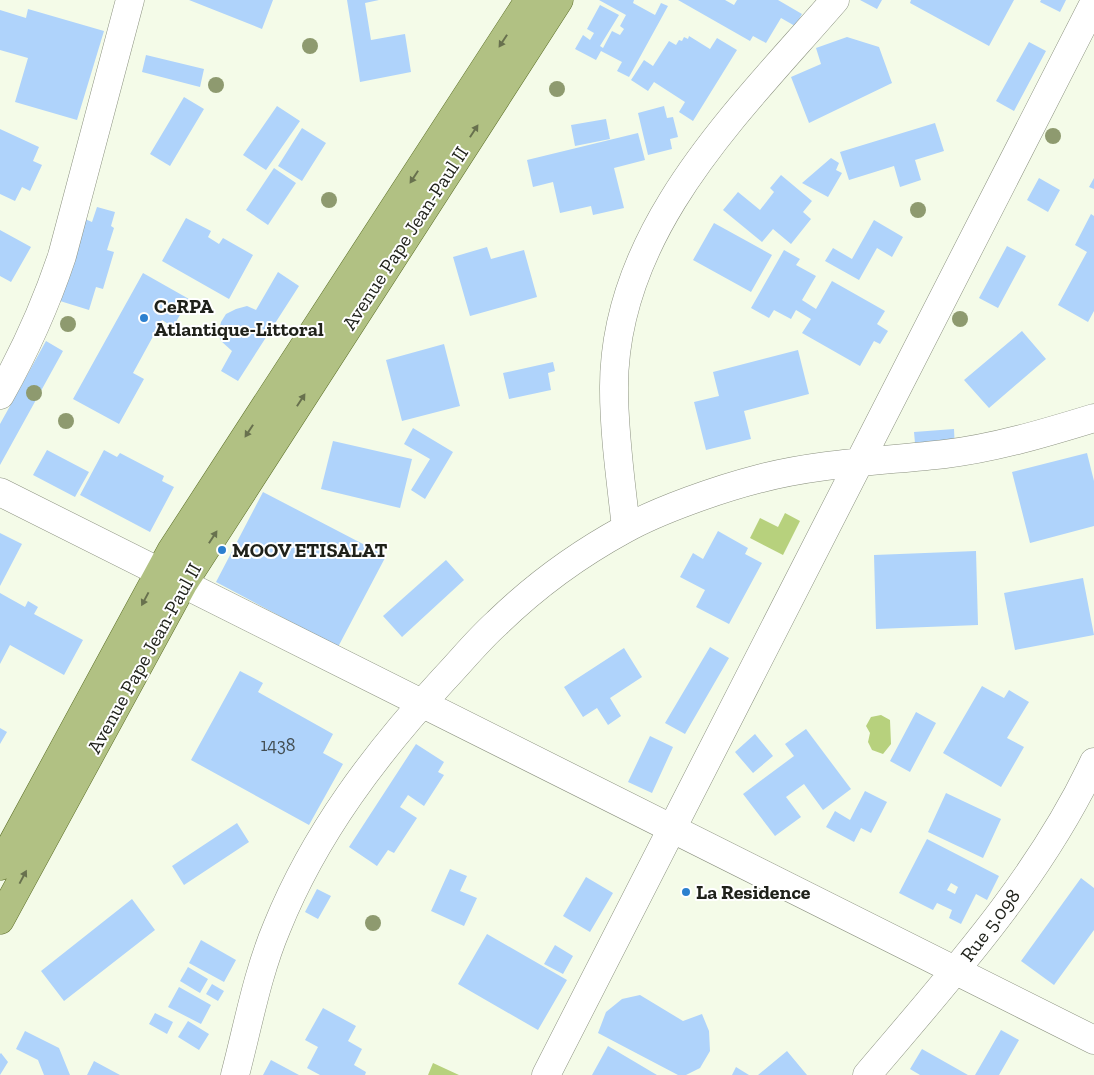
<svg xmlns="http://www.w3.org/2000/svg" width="1094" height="1075" font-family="'Zilla Slab',serif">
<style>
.water{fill:#b7d17d}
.building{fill:#afd3fb;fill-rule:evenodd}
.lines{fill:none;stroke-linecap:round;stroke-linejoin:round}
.minor-casing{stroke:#8c9281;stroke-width:29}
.major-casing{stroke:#5c6e28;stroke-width:29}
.minor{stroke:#fff;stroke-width:28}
.major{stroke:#b1c183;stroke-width:28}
.tree{fill:#8e9a6f}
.oneway{fill:#68714e}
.poi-dot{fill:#2c80cf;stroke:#fff;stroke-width:2}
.labels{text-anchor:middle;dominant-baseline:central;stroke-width:4;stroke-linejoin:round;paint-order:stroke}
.number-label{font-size:18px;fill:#434e52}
.street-label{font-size:20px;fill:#1f211a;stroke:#fff}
.poi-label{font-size:20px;font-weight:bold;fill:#1f211a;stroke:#fff;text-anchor:start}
</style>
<rect width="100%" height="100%" fill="#f4fbe8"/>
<path class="water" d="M785,513L800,521L783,555L750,538L760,518L778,527Z
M881,715L890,720L891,744L883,754L872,750L868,742L870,733L866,726L871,717Z
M433,1063L459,1075H428Z"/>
<path class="building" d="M189,0H273L262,29Z
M347,0H379L365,3L371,40L405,34L411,72L360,82Z
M599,0H634L633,3L655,15L661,3L668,6L629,77L617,71L622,62L601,51L596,60L575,49L583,35L590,40L594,33L587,29L600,5L619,15L600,46L603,48L612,31L620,35L624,29L620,26L626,15Z
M678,0H725L734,5L737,0H778L802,14L795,26L781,18L766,43L753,36L750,41Z
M860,0H882L877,9Z
M911,0H1014L989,46L910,3Z
M1041,0H1066L1060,12L1040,2Z
M28,9L104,31L77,120L15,102L28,58L0,50V10L26,18Z
M689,36L710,49L717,38L737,50L693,121L679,112L685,102L654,82L648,91L631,80L644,60L653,66L669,41L676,45L679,40L682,41L684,37L688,39Z
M847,37L879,47L892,83L809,123L791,77L821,64L816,48Z
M1029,42L1046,51L1014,111L996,101Z
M146,55L204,69L200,87L142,72Z
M184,97L204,109L170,166L150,154Z
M277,106L300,121L266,170L243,155Z
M664,106L667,118L673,117L678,137L670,139L672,149L648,155L638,113Z
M606,119L610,139L575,146L571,125Z
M935,123L944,151L915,160L921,180L900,187L894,166L849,180L840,152Z
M302,128L326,143L302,181L278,166Z
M0,129L39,147L33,161L42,165L30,191L22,187L15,201L0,194Z
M638,133L645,160L614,168L624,208L593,215L591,206L560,213L553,182L533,187L527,160Z
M831,158L839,163L836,170L842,173L828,197L802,183Z
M274,168L296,183L268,225L246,210Z
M781,175L812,201L803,212L811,219L791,244L773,229L762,242L723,210L738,192L760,210L774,192L770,188Z
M1039,178L1060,190L1048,212L1027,200Z
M1094,178V189L1089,187Z
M97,207L115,212L111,226L114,228L107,250L114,252L103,289L96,287L89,310L60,301L85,219L92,222Z
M1091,214L1094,216V311L1088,322L1058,305L1087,252L1075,245Z
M186,218L211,231L208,237L219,244L223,238L253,255L229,299L162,261Z
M874,220L903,237L892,257L877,248L859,280L825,261L833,248L852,259Z
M714,223L772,255L751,292L693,260Z
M0,230L31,247L11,282L0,276Z
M1007,246L1026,256L998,308L979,298Z
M487,247L491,259L524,250L537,297L470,316L453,257Z
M784,250L800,259L796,265L816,276L802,300L816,309L832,281L885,311L877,324L888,331L880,344L874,341L860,366L802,333L811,319L796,310L791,319L774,310L769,318L751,308Z
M278,272L299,286L238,381L221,371L232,351L221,341L218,334L221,322L226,314L236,309L247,306L256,310Z
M143,273L189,299L173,327L162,320L133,373L144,379L119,424L73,399Z
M1022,331L1046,359L989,408L964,380Z
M46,341L63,351L0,465V424Z
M444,344L460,406L402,421L386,360Z
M798,350L809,394L744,411L751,439L706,450L694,402L719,396L713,372Z
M553,362L555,371L548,373L551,390L509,399L503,373Z
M413,428L453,452L425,499L411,490L430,459L404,444Z
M954,429L955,451L916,454L914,432Z
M333,441L412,459L400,508L321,489Z
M47,450L89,472L75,497L33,475Z
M104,450L117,457L120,453L164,476L162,481L174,487L150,532L80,495Z
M1087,453L1094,481V526L1030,543L1012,472Z
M263,492L386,556L338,647L216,582Z
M718,531L748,548L745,554L762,563L729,624L696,607L705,590L680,577L693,553L703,559Z
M0,533L22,544L0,586Z
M976,551L978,625L876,629L874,555Z
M446,560L464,580L402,637L383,616Z
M1083,578L1094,635L1015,650L1004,593Z
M0,593L25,607L28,601L38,607L34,614L83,640L64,675L10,645L0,664Z
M710,647L729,658L685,734L665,723Z
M624,648L642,677L610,698L621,716L608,725L597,708L583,717L564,687Z
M240,671L263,683L258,692L333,734L323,753L343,764L309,825L191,760Z
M982,686L1004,698L1009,690L1029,702L1007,738L1024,747L1001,787L943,753Z
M916,712L936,723L910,772L890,761Z
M0,728L7,732L0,744Z
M806,729L851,789L823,810L804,784L786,797L801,817L775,836L743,794L794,756L785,744Z
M755,734L773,756L753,773L735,752Z
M650,736L673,747L652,793L628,782Z
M416,744L444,762L438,772L444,775L424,806L408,795L400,807L417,818L394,853L388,850L377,866L349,847Z
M865,791L887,802L871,833L861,828L854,842L826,827L835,811L850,820Z
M946,793L1001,819L983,858L928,832Z
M237,823L249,842L184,885L172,866Z
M927,839L999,876L987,900L976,894L961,924L949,918L952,910L937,903L933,910L899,893ZM951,883L958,887L955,894L947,890Z
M450,869L467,876L460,891L477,898L464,926L431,911Z
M586,877L613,893L590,932L563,916Z
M1081,878L1094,888V930L1054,985L1021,961Z
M317,889L331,896L318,919L305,912Z
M132,899L155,930L64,1001L41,971Z
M487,934L567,980L538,1030L458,984Z
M201,940L236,960L224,982L189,963Z
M555,945L573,956L563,974L544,964Z
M188,967L208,979L200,993L180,981Z
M212,984L224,991L218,1001L206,994Z
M179,987L211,1005L201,1024L168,1007Z
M640,995L683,1021L702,1014L709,1031L710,1051L700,1068L686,1075H678L598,1033L606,1012L622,999Z
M323,1008L356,1026L348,1041L362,1049L354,1065L366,1072L365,1075H320L307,1068L318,1047L305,1040Z
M155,1013L173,1022L167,1034L149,1024Z
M188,1021L209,1034L199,1050L178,1037Z
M1001,1030L1019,1040L999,1075H975Z
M25,1031L59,1048L70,1075H44L38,1060L16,1049Z
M608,1046L657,1075H592Z
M922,1049L968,1075H920L910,1069Z
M787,1051L807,1075H758Z
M1,1053L8,1062L0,1075V1054Z
M271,1060L299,1075H263Z
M94,1061L120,1075H87Z
M736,1067L749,1075H732Z"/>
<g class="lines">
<g class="minor-casing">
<path id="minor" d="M0,395C26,349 45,307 62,256L130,0
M0,492L1094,1040
M626,528C621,482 614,435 614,389C613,230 739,111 835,0
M235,1075C248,1026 257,974 277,927C315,833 376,753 444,679C462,660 478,640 497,623C534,587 579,554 625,529C659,510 719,489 758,479C818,463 883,461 945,454C995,448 1045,433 1094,418
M546,1075L1094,3
M867,1075C950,977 1039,879 1094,762"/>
</g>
<g class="major-casing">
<path id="major" d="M0,866L171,551L529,0
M0,920L183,584L559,0"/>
</g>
<use href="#minor" class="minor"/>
<use href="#major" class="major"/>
</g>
<g class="tree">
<circle cx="310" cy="46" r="8"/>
<circle cx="216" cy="85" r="8"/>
<circle cx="557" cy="89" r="8"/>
<circle cx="1053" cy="136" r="8"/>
<circle cx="329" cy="200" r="8"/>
<circle cx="918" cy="210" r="8"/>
<circle cx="960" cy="319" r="8"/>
<circle cx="68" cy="324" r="8"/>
<circle cx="34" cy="393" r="8"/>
<circle cx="66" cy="421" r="8"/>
<circle cx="373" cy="923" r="8"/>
</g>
<defs><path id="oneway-solid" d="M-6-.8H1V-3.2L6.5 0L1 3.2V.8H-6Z" transform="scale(1.25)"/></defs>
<g class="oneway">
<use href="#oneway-solid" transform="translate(503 41) rotate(123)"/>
<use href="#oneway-solid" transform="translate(474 131) rotate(-57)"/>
<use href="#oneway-solid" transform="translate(414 177) rotate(123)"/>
<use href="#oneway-solid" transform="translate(301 400) rotate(-57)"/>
<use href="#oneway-solid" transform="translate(249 431) rotate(123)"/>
<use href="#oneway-solid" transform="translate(213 537) rotate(-57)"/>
<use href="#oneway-solid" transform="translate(145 599) rotate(118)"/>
<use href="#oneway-solid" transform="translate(23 877) rotate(-62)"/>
</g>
<g class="poi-dot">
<circle cx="144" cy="318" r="5"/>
<circle cx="222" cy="550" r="5"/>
<circle cx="686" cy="892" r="5"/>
</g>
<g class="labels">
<g class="number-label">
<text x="278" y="745">1438</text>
</g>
<g class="street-label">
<text transform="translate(405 238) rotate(-57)">Avenue Pape Jean-Paul II</text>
<text transform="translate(144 658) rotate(-61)">Avenue Pape Jean-Paul II</text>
<text transform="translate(990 925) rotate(-53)">Rue 5.098</text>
</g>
<g class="poi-label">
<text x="154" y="306">CeRPA<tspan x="154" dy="23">Atlantique-Littoral</tspan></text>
<text x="232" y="550">MOOV ETISALAT</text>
<text x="696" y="892">La Residence</text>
</g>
</g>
</svg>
